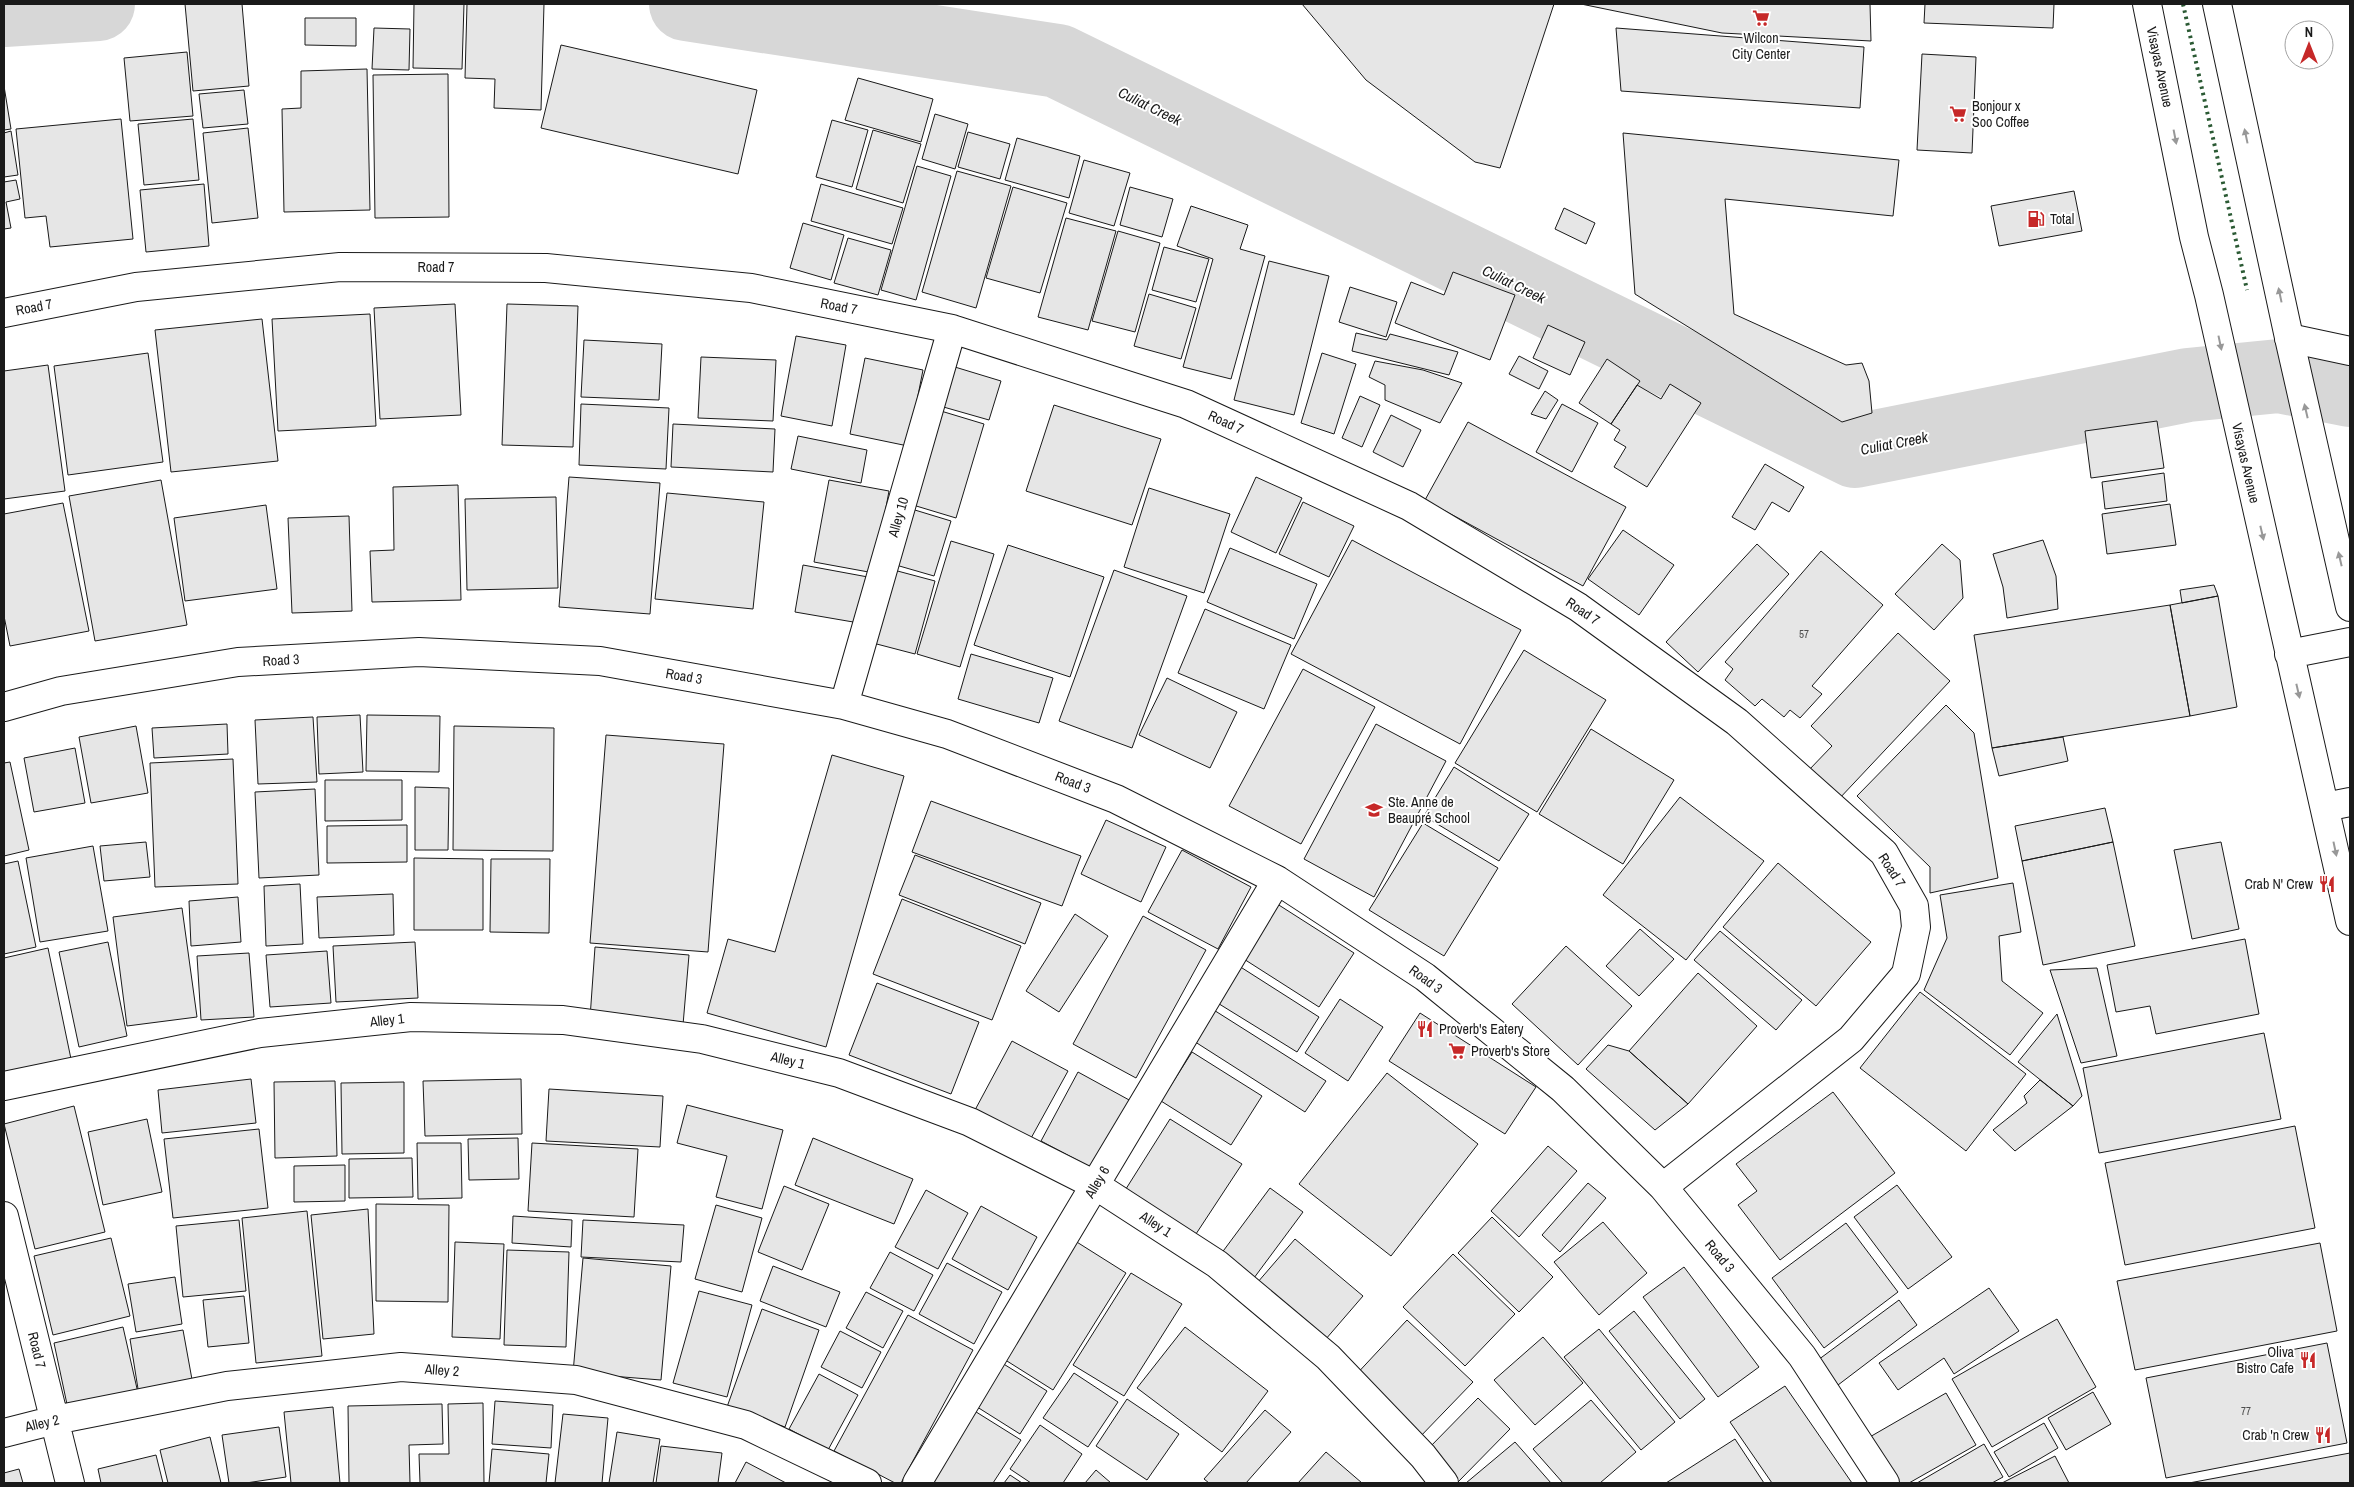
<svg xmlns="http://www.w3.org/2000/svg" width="2354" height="1487" font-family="'Archivo Narrow',sans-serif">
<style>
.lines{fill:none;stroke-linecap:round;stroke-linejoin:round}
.river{stroke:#d7d7d7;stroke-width:74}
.building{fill:#e6e6e6;stroke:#1a1a1a}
.minor-casing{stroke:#1a1a1a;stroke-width:30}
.major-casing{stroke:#1a1a1a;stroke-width:30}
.minor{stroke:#fff;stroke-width:28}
.major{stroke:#fff;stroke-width:28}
.hedge{stroke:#2b5a34;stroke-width:4;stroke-dasharray:2.5 4;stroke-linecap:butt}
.oneway{fill:#989898}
.labels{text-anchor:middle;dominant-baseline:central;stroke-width:4;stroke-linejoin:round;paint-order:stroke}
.number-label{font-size:11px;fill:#4d4d4d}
.poi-label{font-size:14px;fill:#1a1a1a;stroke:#fff;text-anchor:start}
.street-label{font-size:14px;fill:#1a1a1a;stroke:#fff}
.water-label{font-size:15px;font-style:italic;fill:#1a1a1a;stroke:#fff}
</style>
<rect width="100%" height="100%" fill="#fff"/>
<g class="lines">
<path class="river" d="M686,4L1058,61L1855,451L2188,385L2279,376L2350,390
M4,10L98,4"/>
</g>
<path class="building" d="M185,4H242L249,86L193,91Z
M414,4H464L462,69L413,68Z
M467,4H544L541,110L494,108L495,79L465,78Z
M1302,4H1554L1500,168L1475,162L1366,80Z
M1581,4H1870L1871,41L1722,33Z
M1925,4H2054L2053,28L1924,23Z
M305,18H356V46L305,45Z
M374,28L410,29L409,70L372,69Z
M1616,28L1864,47L1860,108L1621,91Z
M561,45L757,90L738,174L541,128Z
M187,52L193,116L130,121L124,58Z
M1922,54L1976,57L1972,153L1917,150Z
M367,69L370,210L284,212L282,109L301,108V71Z
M448,74L449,217L375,218L373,75Z
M858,78L933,99L921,142L845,120Z
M4,86L11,129L4,130Z
M244,90L248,124L203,128L199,94Z
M935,114L968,124L955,169L922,159Z
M121,119L133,239L50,247L46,216L25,218L16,129Z
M193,119L199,180L144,185L138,124Z
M832,120L868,130L852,187L816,177Z
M248,128L258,218L212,223L203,133Z
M873,130L921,144L903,203L856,189Z
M11,131L18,175L4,177V133Z
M968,132L1010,144L1000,179L958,167Z
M1623,133L1899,160L1893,216L1725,199L1734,314L1846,365L1862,363L1869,381L1872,413L1842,422L1635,294Z
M1017,138L1080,156L1069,198L1005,180Z
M1084,160L1130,173L1114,226L1069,213Z
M917,166L951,176L916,300L881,290Z
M957,171L1011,186L976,308L922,292Z
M16,180L20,199L6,202L11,228L4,229V182Z
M204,184L209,246L146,252L140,190Z
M821,184L903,208L892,244L811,221Z
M1013,187L1067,203L1040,293L986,278Z
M1130,187L1173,199L1162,237L1120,225Z
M2074,191L2082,231L1999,246L1991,206Z
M1191,206L1248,225L1240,249L1265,256L1231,379L1183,367L1213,259L1177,246Z
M1564,208L1595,223L1586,244L1555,229Z
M1066,218L1116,231L1088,330L1038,317Z
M803,223L844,235L831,280L790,268Z
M1118,231L1160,243L1135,332L1092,321Z
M848,238L891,250L878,295L834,283Z
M1164,247L1209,259L1196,302L1152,290Z
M1269,261L1329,276L1294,415L1234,400Z
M1453,272L1515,295L1490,360L1395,323L1411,282L1444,295Z
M1350,287L1397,302L1386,337L1339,322Z
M1149,294L1196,308L1181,359L1134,346Z
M455,304L461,415L380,419L374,308Z
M507,304L578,306L573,447L502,445Z
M370,314L376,426L278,431L272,319Z
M262,319L278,461L171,472L155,330Z
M1548,325L1585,342L1570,375L1533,358Z
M1356,333L1387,340L1390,334L1458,352L1449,375L1352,351Z
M796,336L846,345L832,426L781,416Z
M584,340L662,344L659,400L581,397Z
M148,353L163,462L68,475L54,366Z
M1322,353L1356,364L1334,434L1301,423Z
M1519,356L1548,371L1539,389L1509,374Z
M701,357L776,360L773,421L698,418Z
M865,358L923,370L908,446L850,434Z
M1607,359L1640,381L1611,424L1579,403Z
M1375,361L1423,370L1462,383L1440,423L1385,400V385L1369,377Z
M945,364L1001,381L989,420L933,404Z
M48,365L65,491L4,499V371Z
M1670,384L1701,403L1647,487L1614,467L1626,447L1614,440L1620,430L1611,424L1637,385L1661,399Z
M1545,391L1558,400L1546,419L1531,414Z
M1360,396L1380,405L1362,447L1342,438Z
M581,404L669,408L666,469L579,465Z
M1562,404L1598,423L1572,472L1536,452Z
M1054,405L1161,439L1132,525L1026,491Z
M931,408L984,424L956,518L903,502Z
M1391,415L1421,430L1403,467L1373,452Z
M2157,421L2164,468L2091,478L2085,431Z
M1468,422L1626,507L1583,586L1425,500Z
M673,424L775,429L773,472L671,467Z
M798,436L867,450L861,483L791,469Z
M1765,464L1804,487L1789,512L1772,502L1755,530L1732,517Z
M2164,473L2167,501L2105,509L2102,482Z
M569,477L660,483L650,614L559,607Z
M1256,477L1302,498L1276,553L1231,532Z
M161,480L187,625L95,641L69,496Z
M829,480L889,491L874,573L814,562Z
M458,485L461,600L372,602L370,551L394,550L393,487Z
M1149,488L1230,514L1204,593L1124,567Z
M667,493L764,502L753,609L655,599Z
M556,497L558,588L467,590L465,499Z
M1303,502L1354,526L1329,577L1279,554Z
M63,503L89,631L10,646L4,616V514Z
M2170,504L2176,545L2107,554L2102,514Z
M266,505L277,589L185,601L174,518Z
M905,507L951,521L934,576L889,563Z
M349,516L352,611L292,613L288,518Z
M1623,530L1674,565L1639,615L1588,579Z
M1352,540L1521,630L1460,744L1291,654Z
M2043,540L2056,576L2058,609L2007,618L2003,587L1993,554Z
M951,541L994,554L960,667L917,654Z
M1757,544L1789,574L1698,672L1666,642Z
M1942,544L1960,560L1963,598L1934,630L1895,594Z
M1008,545L1104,577L1070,677L974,645Z
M1230,548L1317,584L1294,639L1207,602Z
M1821,551L1883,605L1812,686L1822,694L1800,718L1790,710L1784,717L1762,699L1755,706L1725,680L1733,669L1725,662Z
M803,565L868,577L859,623L795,612Z
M890,569L935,581L915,654L869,642Z
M1114,570L1187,596L1132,748L1059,721Z
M2214,585L2218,596L2182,603L2180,590Z
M2218,596L2237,707L2190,716L2170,605Z
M2170,605L2190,716L1992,748L1974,635Z
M1205,609L1291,645L1264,709L1178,673Z
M1898,633L1950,681L1838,800L1808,771L1832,746L1811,726Z
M1524,650L1606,700L1537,812L1455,763Z
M971,654L1053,678L1039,723L958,699Z
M1303,669L1375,707L1301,844L1229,806Z
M1167,678L1237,712L1210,768L1139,735Z
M1946,705L1974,733L1998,878L1930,893V867L1857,796Z
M360,715L363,772L319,774L317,717Z
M367,715L440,716L439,772L366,771Z
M313,717L317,782L258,784L255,720Z
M227,724L228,754L154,758L152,728Z
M1376,724L1446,761L1374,897L1304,859Z
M136,726L148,793L91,803L79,737Z
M454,726L554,728L553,851L453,850Z
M1591,729L1674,780L1623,864L1539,814Z
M606,735L724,744L708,952L590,943Z
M2063,737L2068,761L1999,776L1992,748Z
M75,748L85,803L34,812L24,758Z
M832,755L904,776L826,1047L707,1013L728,939L775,952Z
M233,759L238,884L155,887L150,763Z
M10,762L29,850L4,856V763Z
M1454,767L1529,814L1499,861L1424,816Z
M325,780H402V820L325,821Z
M415,787L449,788L448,850H415Z
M315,789L319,875L259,878L255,792Z
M1680,797L1764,861L1686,960L1603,895Z
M931,801L1081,856L1062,906L912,852Z
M2105,808L2113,842L2022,861L2015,826Z
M1106,820L1166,847L1141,902L1081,874Z
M1423,823L1498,868L1444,956L1369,910Z
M407,825V862L327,863V826Z
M146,842L150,877L104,881L100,846Z
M2113,842L2135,946L2043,965L2022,861Z
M2221,842L2239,929L2192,939L2174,850Z
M93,846L108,931L40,942L26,858Z
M1182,850L1251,887L1218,949L1148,912Z
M915,855L1041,903L1025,944L899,895Z
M414,858L483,859V930H414Z
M491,859H550L549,933L490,932Z
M18,861L36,947L4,954V864Z
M1778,863L1871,942L1816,1006L1723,927Z
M2013,883L2021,932L1999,936L2002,981L2043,1013L2010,1055L1924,990L1947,938L1940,895Z
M300,884L303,944L266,946L264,886Z
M393,894L394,935L319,938L317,897Z
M238,897L241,942L191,946L189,901Z
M902,899L1021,946L992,1020L873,974Z
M1271,900L1354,953L1319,1007L1236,954Z
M182,908L197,1017L127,1026L113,917Z
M1075,914L1108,936L1059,1012L1026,991Z
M1143,916L1206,950L1136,1078L1073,1044Z
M1640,929L1674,959L1639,996L1606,966Z
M1720,931L1802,1000L1776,1030L1694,960Z
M2245,939L2259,1014L2156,1034L2150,1006L2116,1012L2107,965Z
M108,942L127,1036L79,1047L59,952Z
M415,942L418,998L336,1002L333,946Z
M1566,946L1632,1006L1578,1065L1512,1004Z
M595,947L689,955L683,1025L590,1018Z
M48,948L71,1059L4,1074V958Z
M327,951L331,1003L270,1007L266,955Z
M249,953L254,1017L201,1020L197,956Z
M1239,966L1319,1017L1297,1052L1216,1002Z
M2097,968L2117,1056L2081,1063L2050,970Z
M1698,973L1757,1026L1688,1104L1629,1051Z
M877,983L979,1022L951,1094L849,1055Z
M1920,992L2026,1074L1966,1151L1860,1068Z
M1340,999L1383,1027L1348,1081L1305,1053Z
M1209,1007L1326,1081L1305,1112L1189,1038Z
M1420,1013L1536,1087L1505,1134L1389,1061Z
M2057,1014L2082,1096L2073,1106L2018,1062Z
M2264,1033L2281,1119L2099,1153L2083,1068Z
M1012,1041L1068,1071L1030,1140L975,1110Z
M1608,1045L1629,1051L1688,1104L1655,1130L1586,1069Z
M1192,1052L1262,1096L1231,1145L1161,1101Z
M1078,1072L1131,1101L1094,1169L1041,1141Z
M1387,1073L1478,1144L1391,1256L1299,1184Z
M251,1079L256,1123L162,1133L158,1090Z
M521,1079L522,1134L425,1136L423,1081Z
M2040,1080L2073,1106L2015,1151L1993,1130L2027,1103L2024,1096Z
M335,1081L337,1156L275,1158L274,1082Z
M404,1082V1153L342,1154L341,1083Z
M549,1089L663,1096L660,1147L546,1141Z
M1833,1092L1895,1173L1780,1260L1738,1205L1757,1191L1736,1164Z
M687,1105L783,1130L762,1209L716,1197L727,1156L677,1143Z
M74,1106L105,1232L35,1249L4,1124Z
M147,1119L162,1192L103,1205L88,1132Z
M1170,1119L1242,1164L1194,1237L1124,1192Z
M2295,1126L2315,1228L2125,1265L2105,1163Z
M259,1129L268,1208L173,1218L164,1139Z
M518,1138L519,1179L469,1180L468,1139Z
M813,1138L913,1179L894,1224L795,1185Z
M417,1143H461L462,1198L418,1199Z
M532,1143L638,1149L634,1217L528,1211Z
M1548,1146L1577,1171L1519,1237L1491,1211Z
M412,1158L413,1197L349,1198V1159Z
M345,1165V1201L294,1202V1166Z
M1588,1183L1606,1198L1560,1252L1542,1235Z
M1897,1185L1952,1257L1908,1289L1854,1217Z
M784,1186L829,1204L802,1270L758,1252Z
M1270,1188L1303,1212L1251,1282L1218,1258Z
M926,1190L968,1213L938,1269L895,1247Z
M376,1204L449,1205L448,1302L376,1301Z
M716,1205L762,1218L742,1292L695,1279Z
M981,1206L1037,1237L1008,1290L952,1259Z
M368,1209L374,1334L323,1339L311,1215Z
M307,1211L322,1356L256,1363L242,1218Z
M513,1216L572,1220L571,1247L512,1243Z
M1492,1217L1553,1277L1519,1312L1458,1253Z
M239,1220L246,1291L183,1297L176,1226Z
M583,1220L684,1225L681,1262L581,1257Z
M1603,1222L1647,1273L1599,1315L1554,1262Z
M1846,1223L1898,1292L1824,1348L1772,1278Z
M111,1238L130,1316L53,1335L34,1256Z
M1072,1239L1126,1273L1053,1390L999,1356Z
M1295,1239L1363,1296L1319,1347L1251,1290Z
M455,1242L504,1244L500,1339L452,1337Z
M2320,1243L2337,1331L2135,1370L2117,1281Z
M507,1250L569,1252L566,1347L504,1345Z
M890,1252L933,1275L914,1311L870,1288Z
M1453,1254L1515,1314L1465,1366L1403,1307Z
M583,1258L671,1266L661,1380L573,1373Z
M947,1263L1002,1292L974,1344L919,1314Z
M773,1266L840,1292L826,1327L760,1301Z
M1684,1267L1759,1367L1718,1397L1643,1297Z
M1131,1273L1182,1304L1124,1396L1073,1365Z
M175,1277L182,1324L136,1332L128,1284Z
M1989,1288L2019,1331L1954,1374L1944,1358L1898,1390L1879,1363Z
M699,1291L752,1305L727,1397L673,1383Z
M866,1292L903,1311L883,1348L846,1328Z
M244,1296L249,1343L208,1347L203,1300Z
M1899,1300L1917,1325L1838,1385L1818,1360Z
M762,1309L819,1330L785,1427L727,1407Z
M1634,1311L1705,1399L1680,1419L1609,1331Z
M908,1315L973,1350L901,1483H895L834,1451Z
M2057,1319L2096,1387L1992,1447L1952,1379Z
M1407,1320L1473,1382L1417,1440L1352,1379Z
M123,1327L138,1393L68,1409L54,1343Z
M1185,1327L1268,1391L1222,1452L1137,1388Z
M1599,1329L1675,1422L1641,1450L1564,1357Z
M183,1330L193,1385L139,1395L130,1339Z
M840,1331L881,1352L862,1388L821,1367Z
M1543,1337L1583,1383L1535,1425L1494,1380Z
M2327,1343L2347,1443L2166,1478L2146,1378Z
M1002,1363L1047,1391L1020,1434L974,1405Z
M1074,1373L1118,1402L1088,1447L1043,1418Z
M819,1374L858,1395L828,1450L789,1429Z
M1785,1386L1852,1483H1772L1730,1422Z
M2093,1392L2111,1424L2066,1450L2048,1418Z
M1946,1393L1976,1445L1909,1483H1894L1868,1438Z
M1478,1398L1510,1429L1458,1482L1427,1450Z
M1127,1399L1179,1434L1147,1480L1096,1446Z
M1591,1400L1636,1452L1600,1483H1563L1533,1449Z
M495,1401L553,1405L551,1448L492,1444Z
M483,1403L484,1483H420L419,1454H449L448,1404Z
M442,1404L443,1444L409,1445L410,1483H349L348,1406Z
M333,1407L340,1483H291L284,1412Z
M973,1410L1021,1440L993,1483H932Z
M1265,1410L1291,1432L1246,1483H1209L1204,1479Z
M563,1414L608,1418L602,1483H555Z
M2044,1423L2058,1448L2009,1477L1994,1452Z
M1040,1425L1082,1454L1063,1483H1031L1010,1469Z
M279,1427L286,1477L246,1483H229L222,1435Z
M617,1432L660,1439L653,1483H609Z
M210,1437L221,1483H168L160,1450Z
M1735,1439L1764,1483H1666Z
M1515,1442L1551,1483H1466Z
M1984,1444L2003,1477L1992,1483H1917Z
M661,1446L722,1453L718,1483H656Z
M492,1449L549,1454L546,1483H489Z
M1326,1452L1362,1483H1298Z
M2350,1453V1483H2189Z
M156,1455L163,1483H101L98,1469Z
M2055,1456L2069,1483H2002Z
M746,1462L786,1483H735Z
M19,1469L23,1483H4V1473Z
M1096,1470L1111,1483H1085Z
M1010,1475L1022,1483H1004Z"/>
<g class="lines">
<g class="minor-casing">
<path id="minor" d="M4,313L136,287L340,267L546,268L751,288L952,329L1186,404L1409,506L1578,607L1737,722L1884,853L1914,906L1916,927L1906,974L1851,1039L1663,1187
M2289,338L2350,351
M844,705L952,329
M4,707L61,691L238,662L419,652L600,661L844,705L947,734L1116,799L1277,880L1425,977L1563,1089L1663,1187L1802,1356L1885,1483
M2325,807L2350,802
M4,1086L260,1033L411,1017L563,1020L702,1039L839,1073L970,1122L1095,1185L1217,1264L1328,1357L1423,1456L1444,1483
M4,1216L70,1483
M4,1433L55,1420L227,1386L401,1367L576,1380L746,1425L867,1483
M917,1483L1277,880"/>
</g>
<g class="major-casing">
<path id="major" d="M2147,4L2194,237L2209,295L2350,921
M2217,4L2290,342L2350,607
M2289,654L2350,642"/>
</g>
<use href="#minor" class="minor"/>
<use href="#major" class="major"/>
<path class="hedge" d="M2183,4L2247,290"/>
</g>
<defs><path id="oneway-solid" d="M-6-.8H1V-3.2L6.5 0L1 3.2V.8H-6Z" transform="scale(1.25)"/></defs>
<g class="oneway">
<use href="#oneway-solid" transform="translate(2246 136) rotate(-102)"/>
<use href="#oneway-solid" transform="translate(2175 137) rotate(79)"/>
<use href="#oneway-solid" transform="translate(2280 295) rotate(-102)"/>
<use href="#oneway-solid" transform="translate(2220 343) rotate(78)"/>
<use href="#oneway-solid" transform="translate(2306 411) rotate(-103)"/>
<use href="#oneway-solid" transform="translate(2262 533) rotate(77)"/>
<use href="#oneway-solid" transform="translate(2340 559) rotate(-103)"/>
<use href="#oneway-solid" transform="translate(2298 691) rotate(77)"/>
<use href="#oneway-solid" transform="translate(2335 849) rotate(78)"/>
</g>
<defs>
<g id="supermarket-bare" transform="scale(1.35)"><path d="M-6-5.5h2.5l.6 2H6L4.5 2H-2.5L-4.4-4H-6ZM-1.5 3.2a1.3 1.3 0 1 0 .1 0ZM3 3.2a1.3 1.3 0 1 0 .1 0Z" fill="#c62828" stroke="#fff" stroke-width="2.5" paint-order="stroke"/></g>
<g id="fuel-bare" transform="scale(1.35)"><path d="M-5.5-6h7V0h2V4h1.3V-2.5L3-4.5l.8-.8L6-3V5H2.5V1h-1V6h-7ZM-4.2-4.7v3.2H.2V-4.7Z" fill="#c62828" stroke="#fff" stroke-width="2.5" paint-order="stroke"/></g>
<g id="school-bare" transform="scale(1.35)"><path d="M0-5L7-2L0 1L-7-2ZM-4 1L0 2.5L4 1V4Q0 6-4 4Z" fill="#c62828" stroke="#fff" stroke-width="2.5" paint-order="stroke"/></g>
<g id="restaurant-bare" transform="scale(1.35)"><path d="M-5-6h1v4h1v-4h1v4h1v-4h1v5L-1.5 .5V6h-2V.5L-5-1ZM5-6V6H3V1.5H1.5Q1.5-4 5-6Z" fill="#c62828" stroke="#fff" stroke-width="2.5" paint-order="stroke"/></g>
</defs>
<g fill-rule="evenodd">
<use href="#supermarket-bare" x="1761" y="18"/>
<use href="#supermarket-bare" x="1958" y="114"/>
<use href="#fuel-bare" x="2036" y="219"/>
<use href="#school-bare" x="1374" y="810"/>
<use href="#restaurant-bare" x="2327" y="884"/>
<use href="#restaurant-bare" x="1425" y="1029"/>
<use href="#supermarket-bare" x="1457" y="1051"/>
<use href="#restaurant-bare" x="2308" y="1360"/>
<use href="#restaurant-bare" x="2323" y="1435"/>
</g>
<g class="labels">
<g class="number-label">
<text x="1804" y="634">57</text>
<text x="2246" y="1411">77</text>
</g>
<g class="poi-label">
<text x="1761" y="38" text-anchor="middle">Wilcon<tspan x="1761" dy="16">City Center</tspan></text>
<text x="1972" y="106">Bonjour x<tspan x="1972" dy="16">Soo Coffee</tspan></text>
<text x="2050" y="219">Total</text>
<text x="1388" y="802">Ste. Anne de<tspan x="1388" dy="16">Beaupré School</tspan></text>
<text x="2313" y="884" text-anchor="end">Crab N' Crew</text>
<text x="1439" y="1029">Proverb's Eatery</text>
<text x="1471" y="1051">Proverb's Store</text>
<text x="2294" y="1352" text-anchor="end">Oliva<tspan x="2294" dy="16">Bistro Cafe</tspan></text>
<text x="2309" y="1435" text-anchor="end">Crab 'n Crew</text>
</g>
<g class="street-label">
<text transform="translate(2160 67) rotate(78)">Visayas Avenue</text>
<text x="436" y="267">Road 7</text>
<text transform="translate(839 306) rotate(11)">Road 7</text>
<text transform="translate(34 307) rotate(-11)">Road 7</text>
<text transform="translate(1226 422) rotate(25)">Road 7</text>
<text transform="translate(2246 463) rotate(77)">Visayas Avenue</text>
<text transform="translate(898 517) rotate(-74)">Alley 10</text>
<text transform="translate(1583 611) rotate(34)">Road 7</text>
<text transform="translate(281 660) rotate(-3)">Road 3</text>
<text transform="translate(684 676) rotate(10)">Road 3</text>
<text transform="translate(1073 782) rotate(21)">Road 3</text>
<text transform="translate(1892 870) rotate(57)">Road 7</text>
<text transform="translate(1426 979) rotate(36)">Road 3</text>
<text transform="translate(387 1020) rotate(-6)">Alley 1</text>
<text transform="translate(788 1060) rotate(14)">Alley 1</text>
<text transform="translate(1097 1182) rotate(-59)">Alley 6</text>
<text transform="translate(1156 1224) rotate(33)">Alley 1</text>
<text transform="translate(1720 1256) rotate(50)">Road 3</text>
<text transform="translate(37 1350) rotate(76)">Road 7</text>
<text transform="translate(442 1370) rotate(4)">Alley 2</text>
<text transform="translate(42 1423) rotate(-13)">Alley 2</text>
</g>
<g class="water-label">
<text transform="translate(1150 106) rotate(26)">Culiat Creek</text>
<text transform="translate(1514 284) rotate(26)">Culiat Creek</text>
<text transform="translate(1894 443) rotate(-11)">Culiat Creek</text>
</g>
</g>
<rect width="2354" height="1487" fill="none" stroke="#1a1a1a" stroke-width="10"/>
<g transform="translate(2309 45)"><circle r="24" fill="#ffffff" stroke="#a3a3a3"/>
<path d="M0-4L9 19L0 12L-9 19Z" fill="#c62828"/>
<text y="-8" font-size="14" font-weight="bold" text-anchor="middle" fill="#1a1a1a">N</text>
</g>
</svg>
